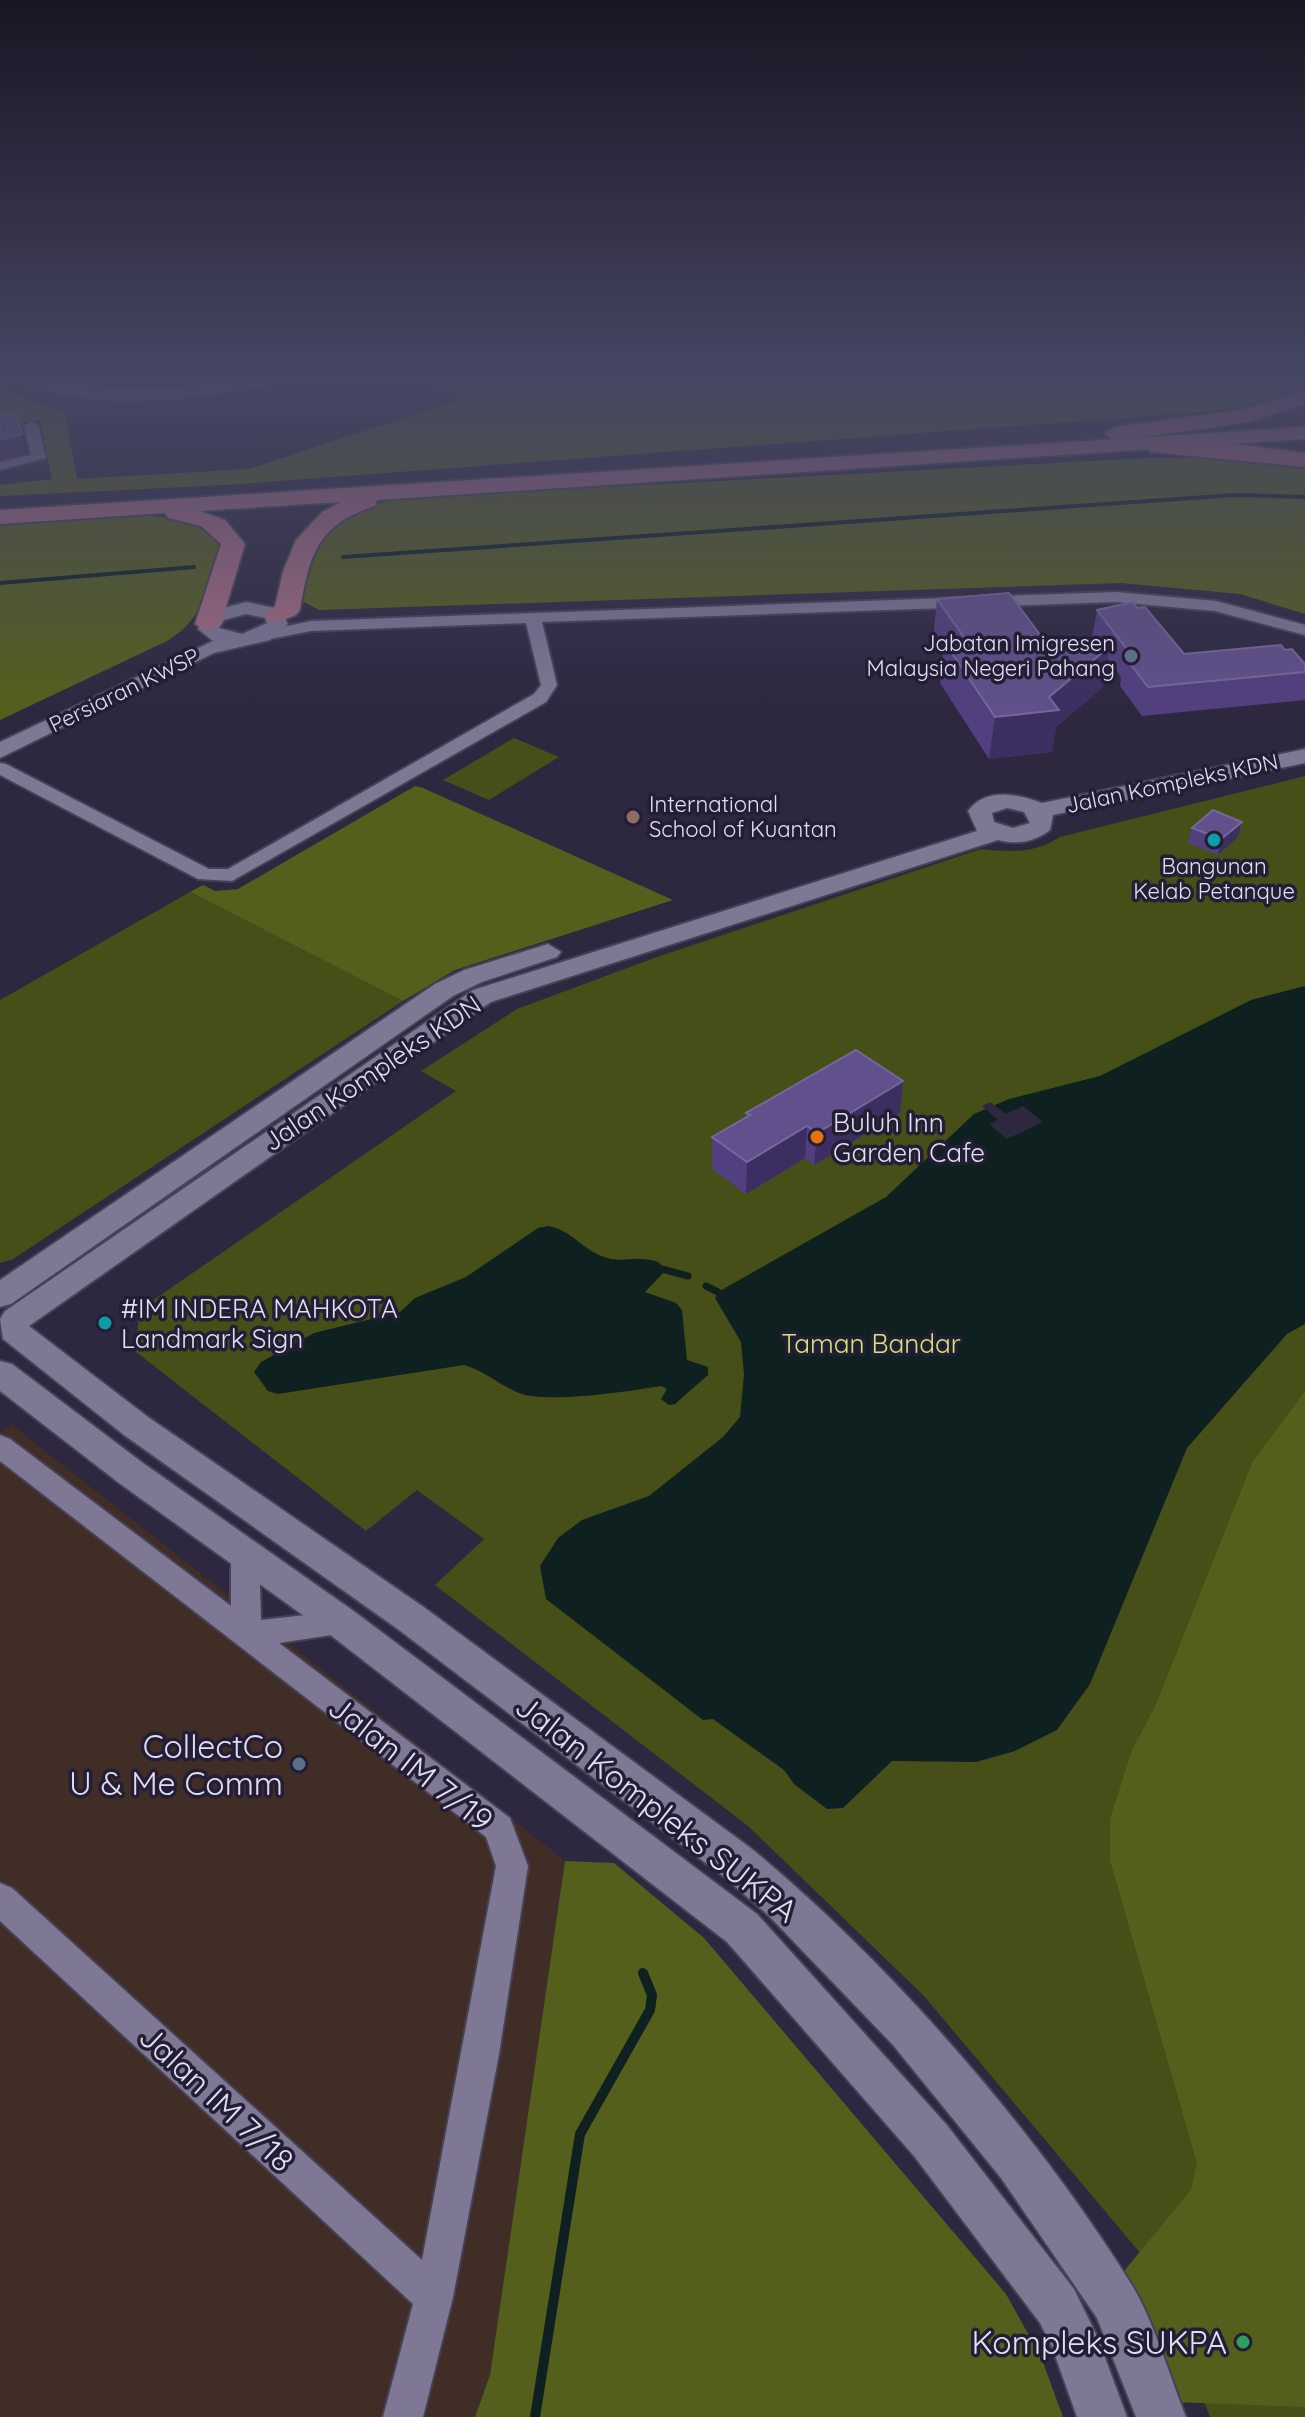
<svg xmlns="http://www.w3.org/2000/svg" width="1305" height="2417" font-family="Quicksand,sans-serif">
<style>
.commercial{fill:#402e26}
.green{fill:#464f17}
.forest{fill:#555f1c}
.water{fill:#0f2020}
.pier{fill:#2d273f}
.lines{fill:none;stroke-linecap:round;stroke-linejoin:round}
.stream-far2{stroke:#0f2020;stroke-width:4}
.stream-far1{stroke:#0f2020;stroke-width:7}
.stream{stroke:#0f2020;stroke-width:10}
.minor-casing{stroke:#464155;stroke-width:4}
.tertiary-casing{stroke:#464155;stroke-width:4}
.primary-casing{stroke:#464155;stroke-width:4}
.trunk-casing{stroke:#464155;stroke-width:4}
.minor{fill:#7e7895;fill-rule:evenodd}
.tertiary{fill:#7e7895;fill-rule:evenodd}
.primary{fill:#a46b82;fill-rule:evenodd}
.trunk{fill:#b0667c;fill-rule:evenodd}
.wall{fill:#523f7f}
.shaded-wall{fill:#3d2e61}
.building{fill:#61508b;stroke:#75679b;stroke-width:2}
.service-dot{fill:#5c6f8a;stroke:#231d35;stroke-width:3}
.education-dot{fill:#8d6e63;stroke:#231d35;stroke-width:3}
.culture-dot{fill:#0f9aa8;stroke:#231d35;stroke-width:3}
.food-dot{fill:#e8710a;stroke:#231d35;stroke-width:3}
.leisure-dot{fill:#2e9e5b;stroke:#231d35;stroke-width:3}
.labels{text-anchor:middle;dominant-baseline:central;stroke-width:7;stroke-linejoin:round;paint-order:stroke}
.far-poi-label{font-size:22px;fill:#e1dfef;stroke:#231d35;text-anchor:end}
.far-street-label{font-size:22px;fill:#e1dfef;stroke:#231d35}
.street-label{font-size:26px;fill:#e1dfef;stroke:#231d35}
.poi-label{font-size:26px;fill:#e1dfef;stroke:#231d35;text-anchor:start}
.park-label{font-size:26px;fill:#d2e672;stroke:#231d35}
.near-poi-label{font-size:32px;fill:#e1dfef;stroke:#231d35;text-anchor:end}
.near-street-label{font-size:32px;fill:#e1dfef;stroke:#231d35}
</style>
<rect width="100%" height="100%" fill="#2d273f"/>
<path class="commercial" d="M11,1424L565,1861L490,2375L475,2417H0V1433Z"/>
<path class="green" d="M514,738L559,757L489,800L443,780Z
M1305,776V2417H1210L1152,2267L924,1996L748,1826L435,1585L484,1539L417,1490L366,1531L136,1352L139,1310L456,1091L421,1071L517,1009L654,958L981,849C1010,852 1034,854 1060,837Z
M190,892L403,1001L13,1259L0,1263V1000Z"/>
<path class="forest" d="M420,377H1305V387L1237,408L1176,414L225,485L0,496V485L52,479L40,420L0,424V388L65,413L77,479L249,469L456,401L455,396Z
M1148,458H1217L1305,467V614L1240,594L1121,583L319,610L300,600L322,531L363,507L403,498Z
M135,516C167,516 203,517 225,543C211,581 204,620 167,641L0,720V526Z
M415,786L423,788L673,900L455,970L403,1001L190,892L203,885L215,891L238,889Z
M1305,1391V2407L1175,2402L1124,2271L1191,2190L1197,2163L1110,1860V1819L1132,1750L1155,1707L1252,1463Z
M565,1861L614,1863L704,1938L1006,2294L1041,2357L1063,2417H475L490,2375Z"/>
<path class="water" d="M1305,986V1324L1287,1334L1187,1448L1090,1684L1057,1730L1015,1751L976,1762L892,1761L843,1808L827,1809L794,1784L784,1770L713,1719L703,1720L546,1599L540,1566L558,1538L582,1520L649,1496L723,1437L740,1417L744,1374L741,1342L715,1298L718,1292L886,1197L974,1114L1009,1099L1100,1076L1251,1000Z
M548,1226C570,1229 583,1250 604,1257C622,1264 642,1254 660,1263L664,1272L645,1292L676,1303L682,1310L687,1360L708,1367V1375L675,1404L669,1405L661,1399L667,1389L661,1386C632,1391 545,1404 519,1393C499,1385 485,1371 464,1365L278,1394L268,1391L254,1372L261,1362L314,1333L400,1312L415,1298L466,1277L538,1228Z"/>
<path class="pier" d="M990,1102L1006,1114L1023,1106L1043,1122L1007,1139L989,1124L998,1120L982,1106Z"/>
<g class="lines">
<path class="stream-far2" d="M343,557L1235,495L1305,497
M0,583L194,567"/>
<path class="stream-far1" d="M662,1269L688,1276
M706,1286L718,1292"/>
<path class="stream" d="M535,2417L580,2134L650,2010L652,1995L643,1973"/>
<g class="minor-casing">
<path id="minor" d="M31,422L38,426L46,458L0,470V462L31,455L24,426Z
M1116,592L1216,601L1305,625V635L1215,611L1116,602L542,622L557,685L546,702L232,881L198,879L0,775V763L6,764L209,869H228L534,694L541,685L526,623L311,631L260,641L252,636L254,633L311,621Z
M0,1435L10,1439L231,1606V1554L235,1546L245,1542L255,1546L259,1554L261,1620L342,1611L352,1614L357,1623L352,1632L279,1643L510,1818L528,1866L499,2054L453,2297L423,2417H383L413,2304L0,1921V1883L12,1888L422,2260L496,1866L486,1837L0,1461Z"/>
</g>
<g class="tertiary-casing">
<path id="tertiary" d="M7,377C52,377 97,389 143,389C193,389 242,377 292,377L284,382C204,398 115,411 35,388C25,385 14,383 7,377Z
M246,602L280,609L288,624L270,640L214,653L0,758V742L213,641L198,629L209,612ZM246,614L265,618L267,623L242,634L219,628L224,620Z
M1305,749V763L1053,815L1050,830C1035,842 1016,845 998,840L491,1002L29,1326L148,1417L425,1608L752,1849C891,1964 1035,2130 1130,2282C1153,2318 1170,2377 1186,2417H1136L1097,2318L1001,2178L893,2045L768,1915L724,1877L399,1630L124,1435L3,1339L0,1319L5,1311L473,990L977,831L968,811C986,787 1018,794 1042,803ZM1007,808L1024,812L1030,823L1013,828L994,822L992,813Z
M548,944L561,952L557,957L482,982L453,996L11,1304L0,1307V1280L435,984L464,970Z
M0,1361L12,1364L143,1463L355,1612L757,1914L946,2124L1074,2289L1097,2336L1127,2417H1077L1052,2347L1040,2323L914,2156L727,1942L329,1634L119,1483L0,1391Z"/>
</g>
<g class="primary-casing">
<path id="primary" d="M1305,427V439L377,500L375,506C317,525 310,554 300,610L296,615L276,623L263,615L275,606L283,571L296,540L322,512L341,502L200,511L225,520L245,544L221,624L208,632L195,624L221,544L201,526L168,518L165,513L0,524V510Z"/>
</g>
<g class="trunk-casing">
<path id="trunk" d="M1305,390V404L1249,422L1115,441L1104,434L1115,427L1246,409Z
M1158,440L1228,443L1305,453V467L1150,452L1147,447Z"/>
</g>
<use href="#minor" class="minor"/>
<use href="#tertiary" class="tertiary"/>
<use href="#primary" class="primary"/>
<use href="#trunk" class="trunk"/>
</g>
<path class="wall" d="M937,599L1044,640L1082,650L1099,648L1092,638L1097,610L1184,654L1285,650L1305,664V700L1142,716L1120,686L1121,677L1107,658L1102,688L1056,727L1052,752L989,759L940,683L943,655L933,639Z
M1192,828L1238,837L1218,855L1188,843Z
M746,1113H900L814,1165L805,1158L746,1194L712,1169V1137L746,1117Z"/>
<path class="shaded-wall" d="M22,434L26,453L0,460V440Z
M1109,647L1102,688L1056,727L1052,752L989,759L995,717L1049,697Z
M1242,822L1238,837L1218,855L1221,839Z
M903,1081L900,1113L814,1165L817,1133Z
M807,1126L805,1158L746,1194L747,1162Z"/>
<path class="building" d="M16,413L22,434L0,440V415Z
M1009,593L1044,640L1073,637L1082,650L1109,647L1049,697L1059,710L995,717L945,643L966,640L937,599Z
M1133,602L1137,608L1145,607L1184,654L1281,645L1285,650L1292,649L1305,664V672L1148,687L1125,657L1132,656L1097,610Z
M1213,810L1242,822L1221,839L1192,828Z
M856,1050L903,1081L817,1133L807,1126L747,1162L712,1137L750,1115L746,1113Z"/>
<linearGradient id="sky" x2="0" y2="1"><stop stop-color="#191523"/><stop offset="0.53" stop-color="#464763"/><stop offset="1" stop-color="#464763" stop-opacity="0"/></linearGradient>
<rect width="1305" height="715" fill="url(#sky)"/>
<g class="service-dot">
<circle cx="1131" cy="656" r="8"/>
<circle cx="299" cy="1764" r="8"/>
</g>
<circle class="education-dot" cx="633" cy="817" r="8"/>
<g class="culture-dot">
<circle cx="1214" cy="840" r="8"/>
<circle cx="105" cy="1323" r="8"/>
</g>
<circle class="food-dot" cx="817" cy="1137" r="8"/>
<circle class="leisure-dot" cx="1243" cy="2342" r="8"/>
<g class="labels">
<g class="far-poi-label">
<text x="1115" y="643">Jabatan Imigresen<tspan x="1115" dy="25">Malaysia Negeri Pahang</tspan></text>
<text x="649" y="804" text-anchor="start">International<tspan x="649" dy="25">School of Kuantan</tspan></text>
<text x="1214" y="866" text-anchor="middle">Bangunan<tspan x="1214" dy="25">Kelab Petanque</tspan></text>
</g>
<g class="far-street-label">
<text transform="translate(124 690) rotate(-26)">Persiaran KWSP</text>
<text transform="translate(1172 783) rotate(-12)">Jalan Kompleks KDN</text>
</g>
<g class="street-label">
<text transform="translate(372 1073) rotate(-34)">Jalan Kompleks KDN</text>
</g>
<g class="poi-label">
<text x="833" y="1122">Buluh Inn<tspan x="833" dy="30">Garden Cafe</tspan></text>
<text x="121" y="1308">#IM INDERA MAHKOTA<tspan x="121" dy="30">Landmark Sign</tspan></text>
</g>
<g class="park-label">
<text x="871" y="1343">Taman Bandar</text>
</g>
<g class="near-poi-label">
<text x="283" y="1746">CollectCo<tspan x="283" dy="37">U &amp; Me Comm</tspan></text>
<text x="1227" y="2342">Kompleks SUKPA</text>
</g>
<g class="near-street-label">
<text transform="translate(411 1763) rotate(38)">Jalan IM 7/19</text>
<text transform="translate(657 1808) rotate(38)">Jalan Kompleks SUKPA</text>
<text transform="translate(217 2098) rotate(43)">Jalan IM 7/18</text>
</g>
</g>
</svg>
